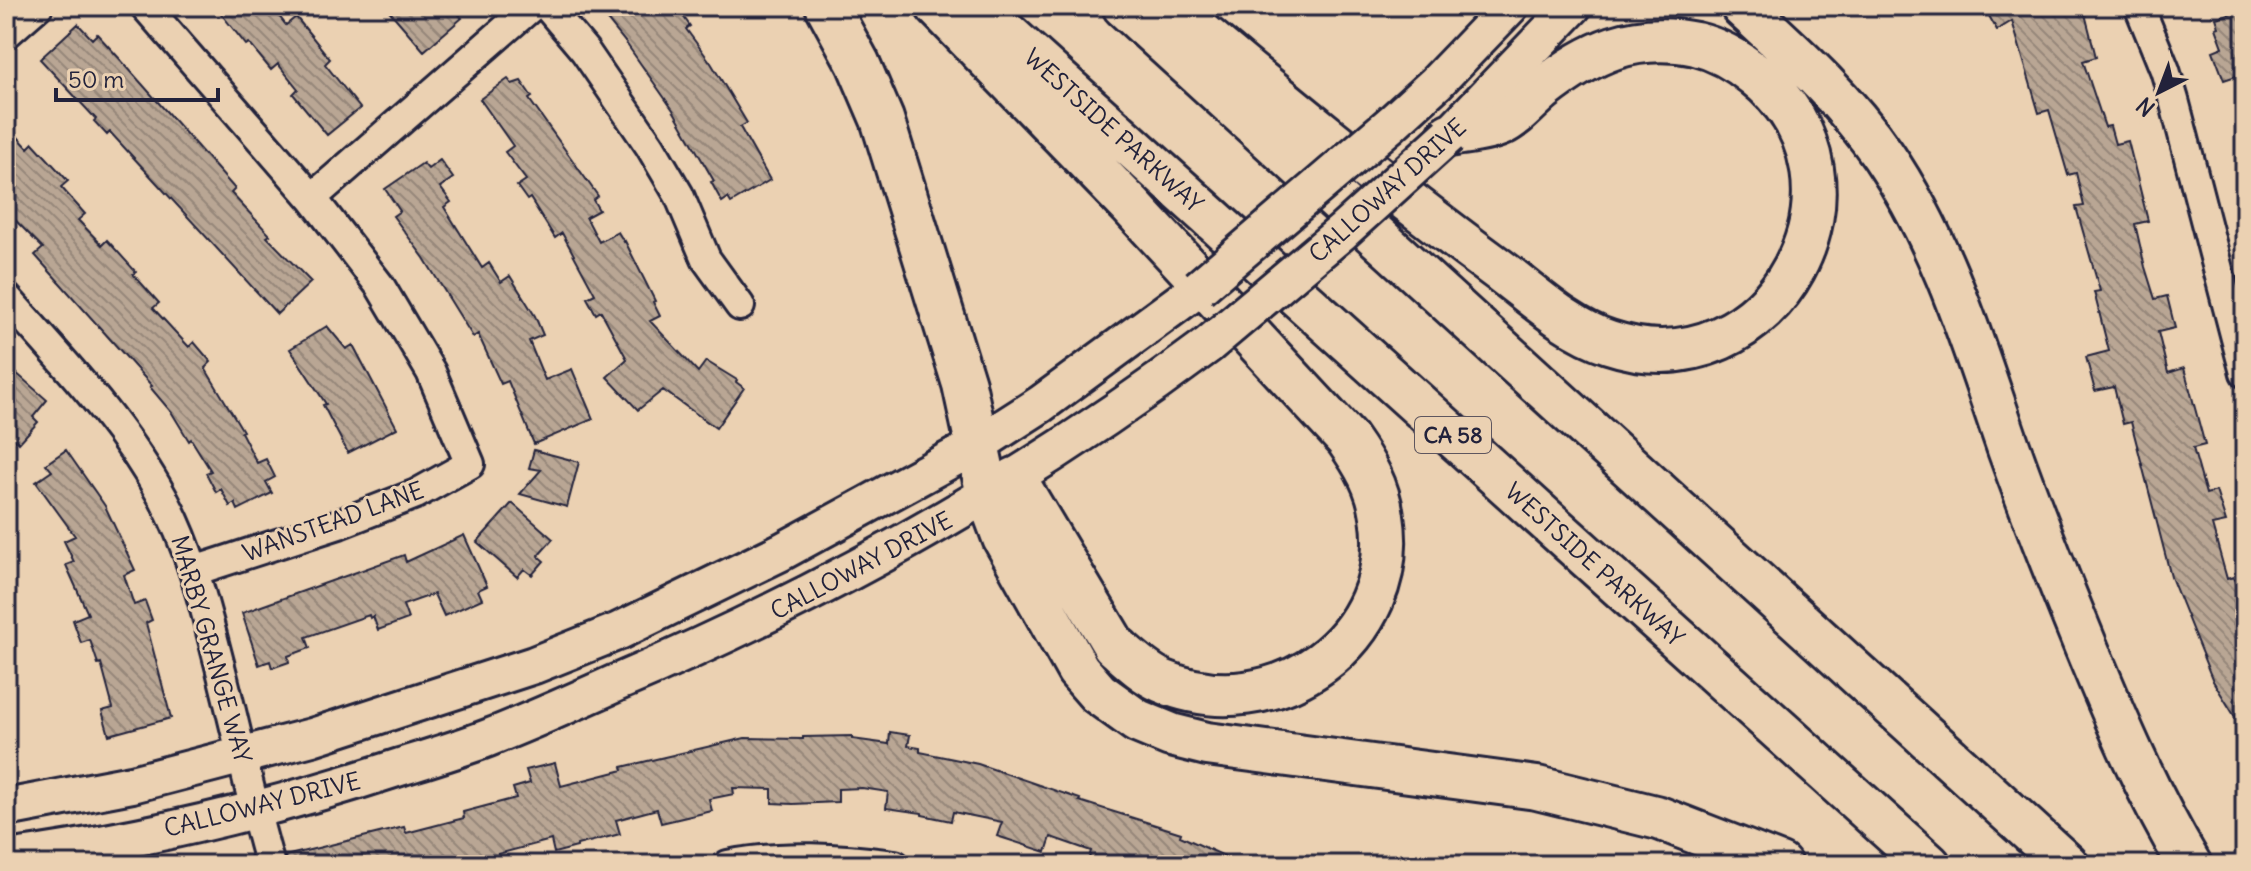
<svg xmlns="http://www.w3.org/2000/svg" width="2251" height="871" font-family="Delius,sans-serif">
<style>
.building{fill:url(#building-back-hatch);stroke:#22223b;stroke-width:2}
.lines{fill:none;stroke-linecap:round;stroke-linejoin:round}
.minor-casing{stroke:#22223b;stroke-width:34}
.major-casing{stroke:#22223b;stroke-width:42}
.highway-casing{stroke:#22223b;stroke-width:48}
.minor{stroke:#ebd1b2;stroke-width:28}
.major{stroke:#ebd1b2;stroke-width:36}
.highway{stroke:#ebd1b2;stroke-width:42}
.major-bridge-casing{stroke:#22223b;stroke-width:42;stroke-linecap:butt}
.major-bridge{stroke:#ebd1b2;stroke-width:36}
.labels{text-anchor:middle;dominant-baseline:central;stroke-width:6;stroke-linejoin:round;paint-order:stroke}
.shield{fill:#ebd1b2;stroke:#5e565f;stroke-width:2}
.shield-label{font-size:22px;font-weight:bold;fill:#22223b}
.street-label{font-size:24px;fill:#22223b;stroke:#ebd1b2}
</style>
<defs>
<pattern id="building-back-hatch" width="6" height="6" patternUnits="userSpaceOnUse" patternTransform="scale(2)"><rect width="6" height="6" fill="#b9a694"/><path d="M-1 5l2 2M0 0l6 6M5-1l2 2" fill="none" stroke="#96877a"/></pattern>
</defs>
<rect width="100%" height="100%" fill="#ebd1b2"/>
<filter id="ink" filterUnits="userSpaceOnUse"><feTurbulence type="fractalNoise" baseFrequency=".0125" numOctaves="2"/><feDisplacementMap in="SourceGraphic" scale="16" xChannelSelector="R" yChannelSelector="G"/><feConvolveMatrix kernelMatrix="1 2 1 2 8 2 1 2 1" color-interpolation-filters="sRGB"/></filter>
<g filter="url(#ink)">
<path class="building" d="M215,6H271L286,25L296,17L330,59L325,64L360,108L327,135L293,94L298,89L278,64L271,70L249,43L246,45Z
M385,6H451L462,18L424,51Z
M596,6H676L690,26L686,29L711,63L747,123L740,127L770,180L731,203L728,198L722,202L711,182L714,181L673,110L626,43Z
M1988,6H2083L2096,57L2083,61L2105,127L2110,126L2115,144L2128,141L2148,221L2135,224L2145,267L2155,299L2167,296L2175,328L2158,332L2168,373L2184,368L2205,445L2193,448L2206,494L2216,491L2226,522L2212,525L2227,579L2233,577L2245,605V733L2213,681L2171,577L2131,422L2123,424L2114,387L2095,391L2086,357L2109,351L2094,292L2100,291L2076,207L2084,206L2076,173L2068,175L2049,110L2039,113L2012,21L1997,30L1988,14L1991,12Z
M2245,9V73L2224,80L2213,51L2223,47L2216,28L2219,27L2216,18Z
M78,24L92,39L97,34L119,58L235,189L231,193L270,235L267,237L311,282L277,314L110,132L107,135L94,121L96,119L40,59Z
M508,79L512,84L521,81L532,97L529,99L598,196L593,200L599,210L586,217L599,242L618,232L624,242L625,241L655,301L653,302L660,316L650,321L698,372L706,361L737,380L736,382L744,388L716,428L663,390L638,410L607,377L627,359L601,311L596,314L587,298L595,294L562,233L555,238L530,198L527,200L517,186L526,180L505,152L513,146L480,99Z
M6,124L28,148L33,143L68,181L61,187L85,214L78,220L102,245L107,240L136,272L133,274L159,303L153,308L189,347L194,342L211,362L205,368L243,431L241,432L257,463L266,459L275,477L266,482L272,493L238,510L235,503L230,506L221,489L216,492L206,473L211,471L191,439L189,441L172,413L150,387L152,386L35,255L43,248L6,211Z
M440,160L453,178L440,187L451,202L444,207L482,268L489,263L501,282L510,276L535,316L543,335L529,341L545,380L572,369L593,419L534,444L508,381L501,384L478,334L473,337L424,258L393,216L400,211L385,189L423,163L428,169Z
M327,326L346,349L353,345L397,428L348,453L323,405L326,404L290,349Z
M6,364L47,400L33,417L38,422L19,443L16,440L6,451Z
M66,450L105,506L135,570L124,575L134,605L145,601L152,620L146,623L171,718L109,735L102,711L113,708L101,663L98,664L90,640L81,643L73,620L88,614L66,565L74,562L64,541L75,536L36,482L52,471L46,464Z
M534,450L579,462L567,507L520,494L541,470L529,468Z
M512,503L553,539L538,556L544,561L532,575L524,569L517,577L477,542Z
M464,535L487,586L478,590L482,599L444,616L434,594L403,605L408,619L378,630L373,616L370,618L369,615L306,637L310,648L288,656L289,662L272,668L270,661L259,665L242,613L404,555L406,562Z
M890,732L910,735L908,746L920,748V752L978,764L1080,799L1079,801L1181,833L1180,836L1244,865H1109L1089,858L1091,851L1051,837L1046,852L997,836L1002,822L953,812L951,821L922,815V813L886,808L888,792L862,788L838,789V802L793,804L772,803V789L733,788L734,794L709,799L712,811L661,823L657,809L616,820L620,834L577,845V847L554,853L551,840L498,854L501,865H287L285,856L404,827L406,833L464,818L463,812L516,798L513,788L530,783L526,770L555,763L561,786L623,770L622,767L745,738L803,739V737L852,736V739L889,744Z"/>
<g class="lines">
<g class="minor-casing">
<path id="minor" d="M145,6L312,198L380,286L431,372L470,464L416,494L339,524L194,571
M547,6L585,51L650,146L679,195L706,259L740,306
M2139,6L2165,70L2174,100L2245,373
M6,34L38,6
M312,198L532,6
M6,297C62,361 122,422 163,498C188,544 202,596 215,647C234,719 249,793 270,865
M728,865C783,854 840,858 895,865"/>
</g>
<g class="major-casing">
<path id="major" d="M1391,124L1436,83L1510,6
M1449,135L1573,6
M6,808L132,784L312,737L534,665L619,631L781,552L977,445L1041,404L1199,288
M6,859C140,841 272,809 400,767C429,758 459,749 488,738C531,721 574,702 616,683C828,593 1024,483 1208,345"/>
</g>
<g class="highway-casing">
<path id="highway" d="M827,6L858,63L882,119L964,384L988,495L1004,538L1078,670L1098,693L1137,721L1171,735L1207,744L1537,788L1659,818L1780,865
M937,6L1130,205L1347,439C1364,463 1378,486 1382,516C1402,639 1274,729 1162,681C1144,673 1129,658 1114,645L1015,479
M976,6L1929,865
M1124,6L2067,865
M1169,6C1276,96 1385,186 1498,269C1532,294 1568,329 1609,342C1774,397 1889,180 1755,75C1738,61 1717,49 1696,44C1634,31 1590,52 1542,90C1530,100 1516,117 1501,124C1486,131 1465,132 1449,135
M1742,6C1793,53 1844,98 1883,155C1944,244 1974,348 2009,449C2033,516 2059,581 2086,647C2117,722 2148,795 2190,865"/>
</g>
<use href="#minor" class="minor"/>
<use href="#major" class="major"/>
<use href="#highway" class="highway"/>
<g class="major-bridge-casing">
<path id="major-bridge" d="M1199,288L1391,124
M1208,345L1342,232L1449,135"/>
</g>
<use href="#major-bridge" class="major-bridge"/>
</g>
</g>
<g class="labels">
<rect class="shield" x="1415" y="417" width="76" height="36" rx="6"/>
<g class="shield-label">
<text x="1453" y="435">CA 58</text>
</g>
<g class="street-label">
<text transform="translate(1114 130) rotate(42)">WESTSIDE PARKWAY</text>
<text transform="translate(1387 190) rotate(-42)">CALLOWAY DRIVE</text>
<text transform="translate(333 521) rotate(-20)">WANSTEAD LANE</text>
<text transform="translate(1595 564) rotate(42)">WESTSIDE PARKWAY</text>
<text transform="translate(861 565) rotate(-28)">CALLOWAY DRIVE</text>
<text transform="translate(212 649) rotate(74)">MARBY GRANGE WAY</text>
<text transform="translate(262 804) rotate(-14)">CALLOWAY DRIVE</text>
</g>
</g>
<rect width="2251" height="871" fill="none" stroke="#ebd1b2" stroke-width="32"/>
<rect x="16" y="16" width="2219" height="839" fill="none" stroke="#22223b" stroke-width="3" filter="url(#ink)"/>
<g transform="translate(2159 92) rotate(222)" stroke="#ebd1b2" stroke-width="6" paint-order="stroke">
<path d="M0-6L14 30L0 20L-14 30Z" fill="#22223b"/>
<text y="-12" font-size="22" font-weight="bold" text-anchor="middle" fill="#22223b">N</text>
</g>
<path d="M56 88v12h162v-12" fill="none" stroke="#22223b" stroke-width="4"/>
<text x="68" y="88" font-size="24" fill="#22223b" stroke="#ebd1b2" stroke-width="6" paint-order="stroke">50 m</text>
</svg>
